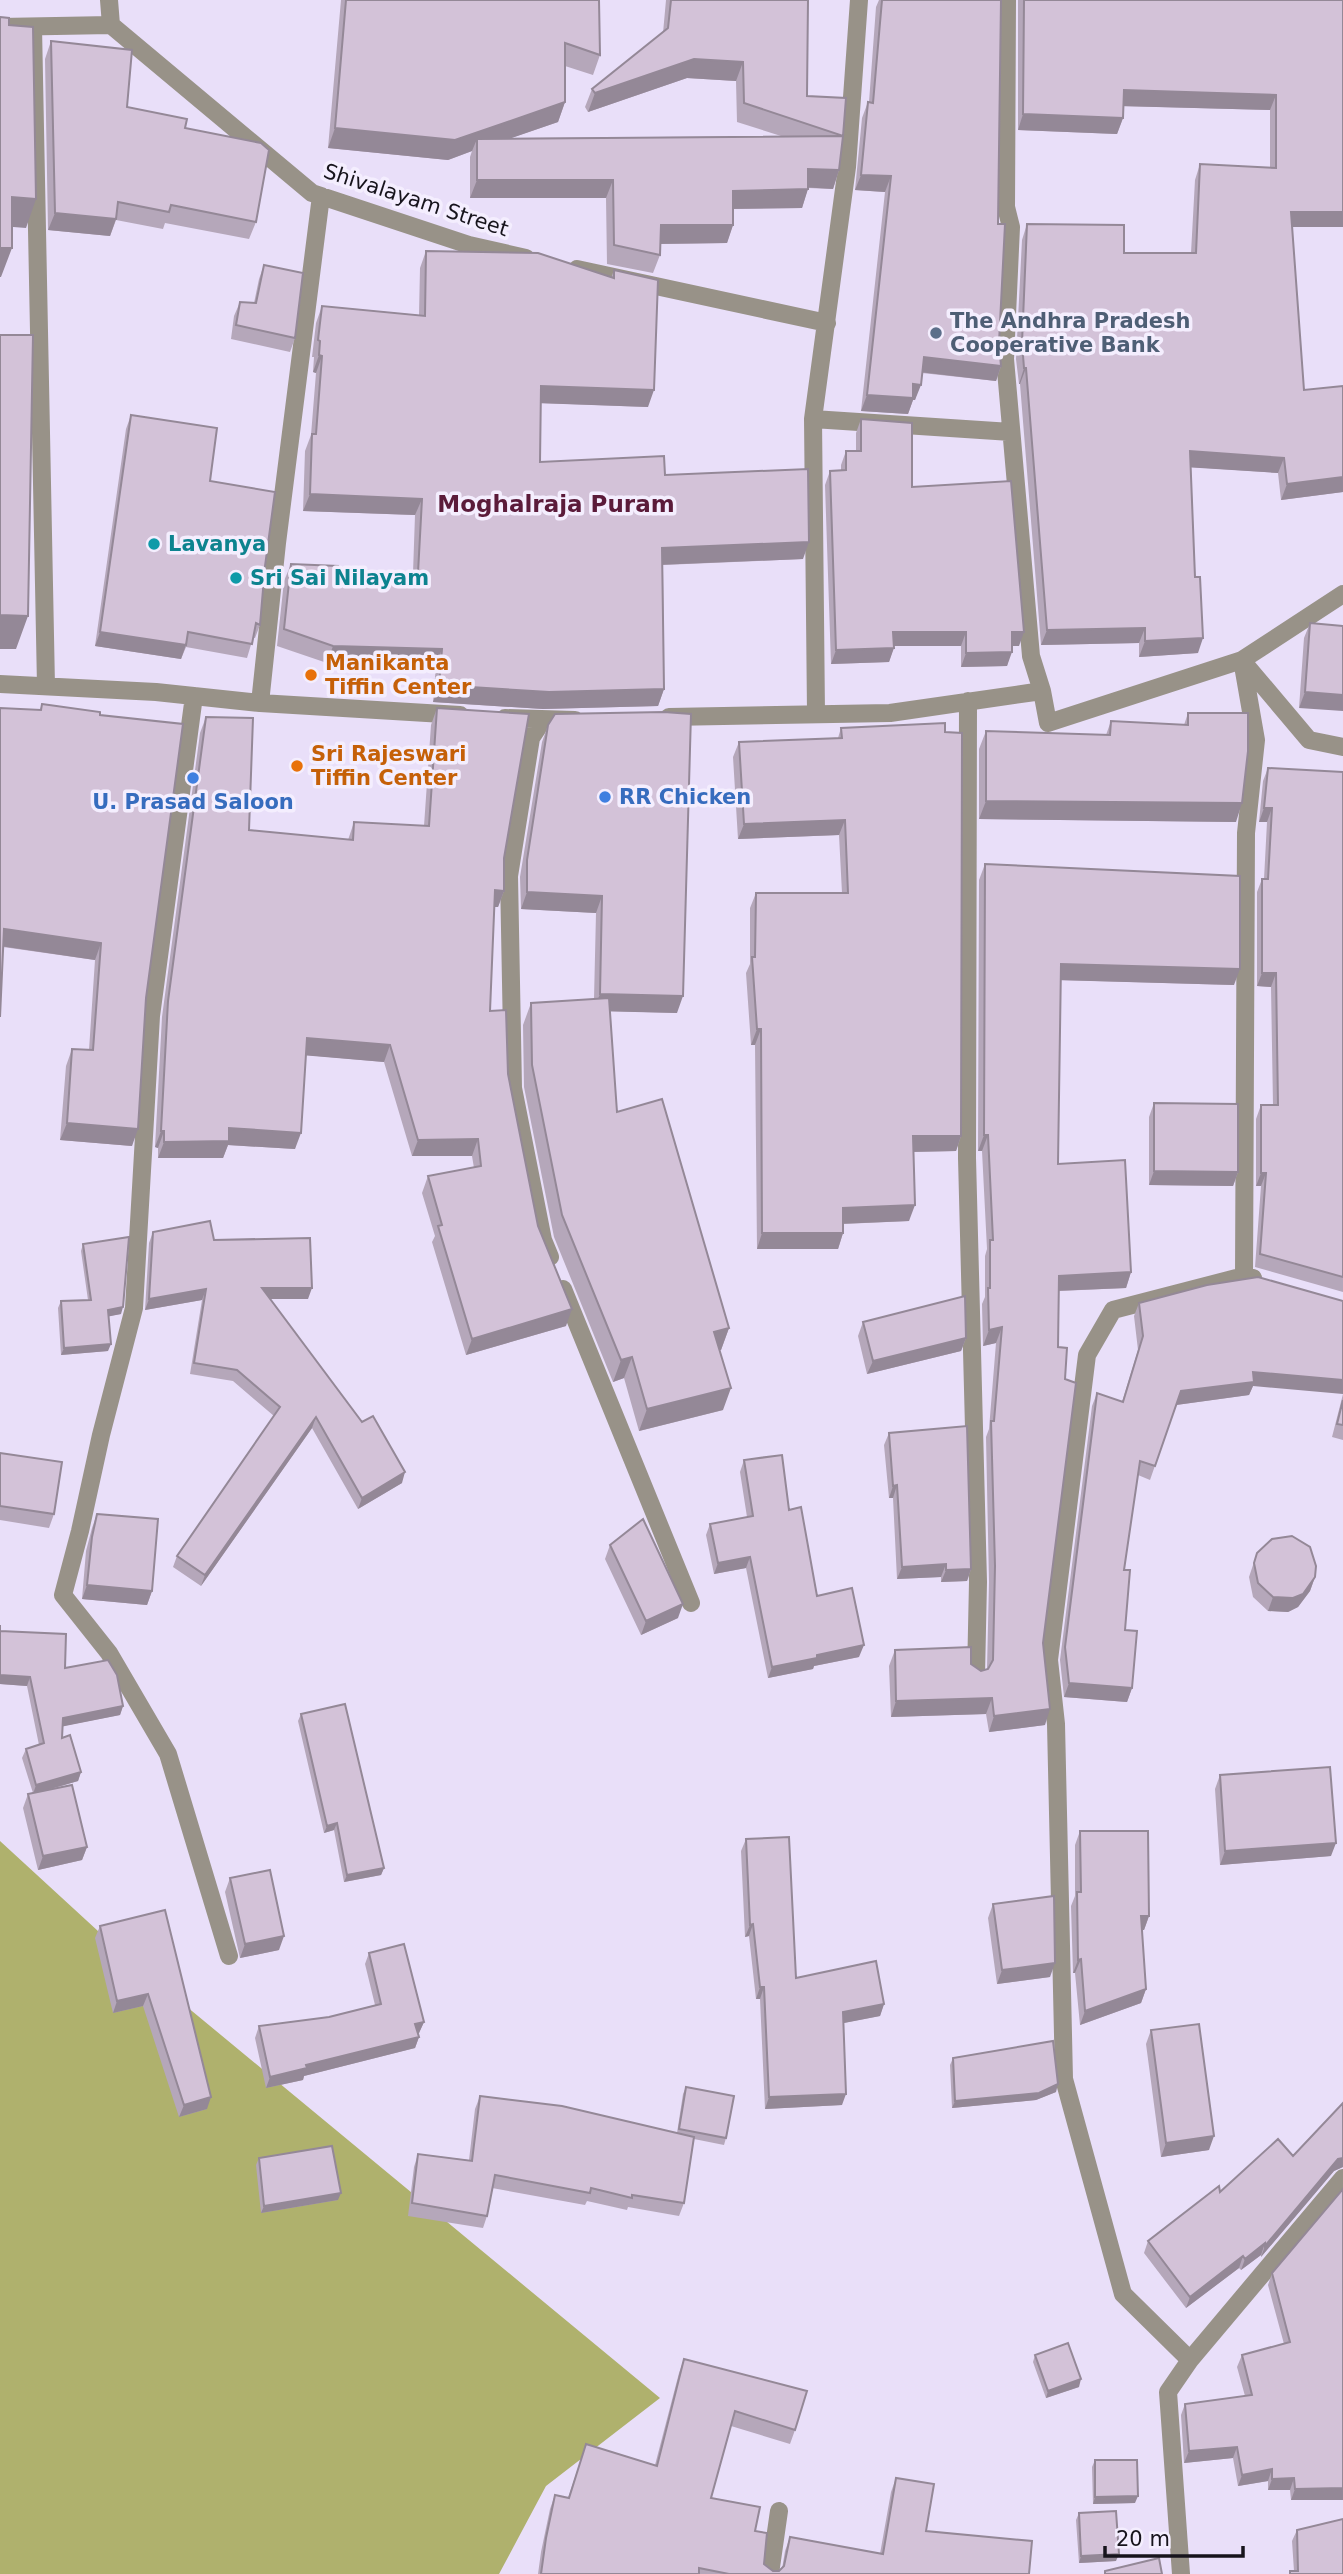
<svg xmlns="http://www.w3.org/2000/svg" width="1343" height="2574" font-family="'DejaVu Sans',sans-serif">
<style>
.forest{fill:#afb16d}
.lines{fill:none;stroke-linecap:round;stroke-linejoin:round}
.minor{stroke:#989288;stroke-width:18}
.wall{fill:#b5a7ba}
.shaded-wall{fill:#948897}
.building{fill:#d3c2d8;stroke:#948897;stroke-width:2}
.service-dot{fill:#5c6f8a;stroke:#f4eefe;stroke-width:2.5}
.culture-dot{fill:#0f9aa8;stroke:#f4eefe;stroke-width:2.5}
.food-dot{fill:#e8710a;stroke:#f4eefe;stroke-width:2.5}
.shop-dot{fill:#3f7fe0;stroke:#f4eefe;stroke-width:2.5}
.labels{text-anchor:middle;dominant-baseline:central;stroke-width:7;stroke-linejoin:round;paint-order:stroke}
.street-label{font-size:21px;fill:#17141c;stroke:#f4eefe}
.service-label{font-size:21px;font-weight:bold;fill:#4e5e75;stroke:#f4eefe;text-anchor:start}
.culture-label{font-size:21px;font-weight:bold;fill:#0d838f;stroke:#f4eefe;text-anchor:start}
.food-label{font-size:21px;font-weight:bold;fill:#c56008;stroke:#f4eefe;text-anchor:start}
.shop-label{font-size:21px;font-weight:bold;fill:#366cbe;stroke:#f4eefe;text-anchor:start}
.neighbourhood-label{font-size:23px;font-weight:bold;fill:#5b1b3a;stroke:#f4eefe}
</style>
<rect width="100%" height="100%" fill="#e9dff9"/>
<path class="forest" d="M0,1841L123,1954L660,2398L546,2486L499,2574H0Z"/>
<g class="lines">
<path class="minor" d="M109,0L111,25
M1007,0L1006,207L1011,227L1005,359L1031,656L1042,691L1048,723L1242,660L1343,594
M0,27L111,25L312,193L469,245L526,258
M33,27L46,686
M577,269L827,323
M813,419L1011,432
M1242,660L1256,740L1246,833L1244,1276L1253,1278
M1244,663L1309,740L1343,747
M0,684L156,692L260,703L460,715
M194,696L151,1016L134,1308L101,1435L80,1531L63,1595L109,1653L168,1754L229,1956
M968,701L967,1158L978,1582L976,1675
M260,703L277,543L321,196
M816,713L813,419L847,167L859,0
M669,717L890,713L1042,691
M505,718L575,720
M543,720L531,738L509,876L513,1088L543,1240L550,1257
M563,1289L691,1603
M1190,2360L1123,2294L1064,2079L1056,1724L1049,1660L1087,1355L1113,1310L1244,1276
M770,2574L779,2511
M1181,2574L1168,2392L1190,2360L1343,2178"/>
</g>
<path class="wall" d="M339,0H599L600,55L593,75L565,66V102L558,122L511,138L781,136L737,122L736,81L687,78L588,112L585,107L592,89L663,33L666,0H808L807,96L846,98L839,170L833,189L808,188L802,208L733,209V225L727,243L660,244V255L653,273L607,264L606,198H470V157L472,151L448,160L328,148L341,0Z
M879,0H1001L998,224L999,343L1001,366L996,381L922,373L915,400H913L908,414L861,411L885,192L855,190L862,118L868,102H869L876,7Z
M1018,0H1343V227H1292L1304,390L1343,386V492L1281,500L1278,473L1191,467L1198,653L1139,657V643L1041,645L1020,384H1019L1016,359L1022,240L1027,224L1124,253H1191L1195,180L1200,164L1270,168V110L1123,106V118L1117,134L1018,130Z
M51,41L127,107L185,128L256,222L249,239L165,223L163,229L116,220L110,236L48,230L45,59Z
M426,251L611,278L614,270L648,407L541,403L540,462L665,475L803,559L663,565L664,689L658,706L543,709L433,702L436,665L327,663L277,646L284,581L291,564L337,572L413,573L415,515L303,511L305,451L311,435L316,373L313,372L314,357H312L316,323L322,306L419,315L420,268Z
M264,265L295,338L290,352L231,339L234,316L240,302L254,303L259,279Z
M131,415L210,481L265,566L260,625L255,638H253L247,658L186,647L181,659L95,646L126,429Z
M861,419L912,487L1019,646H1012L1007,666L961,667V646H894L889,662L831,664L825,485L830,471H841V465L846,451H856V433Z
M1310,623L1343,626L1299,708L1304,638Z
M42,704L100,715L146,998L132,1146L60,1140L66,1066L72,1049L89,1050L95,960L3,947L0,708L40,710Z
M437,708L504,858V891L498,907H494L490,1011L508,1074L538,1226L566,1326L466,1355L432,1242L435,1236L422,1193L428,1176L474,1168L472,1156H412L384,1062L306,1055L295,1149L228,1145L223,1158H158V1148L155,1147L162,1017L200,733L206,717L249,830L348,840L354,822L424,826L431,725Z
M1188,713L1236,822L979,819V749L986,731L1106,735L1111,721L1184,725Z
M548,725L677,1013L610,1011L617,1112L729,1328L721,1350H720L723,1410L639,1431L624,1378L613,1382L554,1237L524,1087L523,1025L531,1003L594,999L596,913L521,909L520,877L542,742Z
M841,728L961,1136L956,1151L913,1152L909,1221L843,1224V1233L838,1249H757L755,1045H751L746,973L750,964V908L756,893H842L839,835L738,839L733,757L739,742L838,738Z
M1268,768L1343,772V1292L1255,1267L1261,1186H1256V1119L1261,1105H1273L1271,987L1257,986V892L1262,879H1264L1267,822H1259L1263,781Z
M985,864L1234,985L1060,980L1058,1164L1131,1272L1126,1288L1059,1291L1043,1643L1045,1725L989,1732L986,1714L891,1717L889,1666L895,1650L971,1664L981,1671L987,1669L989,1582L986,1437L989,1429L996,1343L983,1346L982,1304L985,1297V1256L987,1249L982,1151H978L979,880Z
M1154,1103L1238,1172L1233,1186L1149,1185V1117Z
M153,1232L214,1240L308,1299H270L402,1483L358,1509L312,1428L201,1586L173,1567L177,1556L274,1416L233,1381L190,1374L202,1300L145,1310L149,1243Z
M83,1244L121,1314L109,1316L108,1351L61,1355L58,1308L61,1301L88,1300L81,1251Z
M1139,1303L1253,1386L1249,1395L1176,1405L1150,1480L1138,1475L1124,1570L1125,1630L1132,1688L1127,1702L1064,1697L1060,1660L1092,1406L1097,1393L1122,1402L1138,1350L1134,1316Z
M863,1322L966,1338L961,1351L867,1374L858,1336Z
M1343,1394V1440L1332,1437Z
M889,1433L971,1569L967,1581L941,1582V1577L897,1579L893,1498H889L884,1445Z
M0,1453L54,1514L49,1528L0,1520Z
M744,1460L789,1510L817,1596L859,1657L814,1666L813,1669L768,1678L746,1568L714,1574L706,1535L710,1524L747,1517L740,1472Z
M97,1514L152,1591L147,1605L82,1599L86,1551L92,1528Z
M610,1545L678,1618L641,1635L605,1559Z
M1257,1553L1315,1577L1310,1591L1298,1607L1288,1612L1268,1611L1253,1597L1249,1577Z
M0,1625V1631L65,1668L123,1706L120,1715L63,1726L62,1738L81,1772L78,1781L44,1791L87,1847L82,1860L38,1870L23,1808L28,1794L33,1793L22,1758L26,1749L39,1745L27,1686L0,1684Z
M301,1714L384,1868L381,1875L344,1882L334,1830L324,1833L298,1721Z
M1220,1775L1331,1856L1220,1865L1215,1789Z
M1080,1831L1149,1916L1144,1930H1142L1146,1989L1141,2003L1080,2025L1075,1973H1073L1071,1906L1075,1896V1845Z
M746,1839L796,1978L884,2004L880,2016L843,2023L842,2105L765,2109L760,1999H756L749,1936L745,1937L741,1851Z
M230,1878L279,1950L240,1958L225,1892Z
M993,1904L1050,1977L997,1984L988,1918Z
M165,1910L207,2109L179,2117L143,2006L113,2013L95,1938L100,1926Z
M369,1953L424,2022L419,2033H418L419,2037L415,2048L304,2076L303,2080L266,2088L255,2038L259,2026L329,2017L375,2005L365,1964Z
M1151,2030L1209,2150L1161,2157L1146,2044Z
M953,2058L1056,2092L1036,2100L952,2108L950,2065Z
M686,2087L726,2138L724,2145L694,2139L684,2203L679,2216L628,2207L627,2210L587,2201L585,2205L492,2188L487,2216L483,2228L408,2216L414,2167L418,2154L469,2160L475,2109L480,2096L677,2133L683,2094Z
M1343,2103V2167L1334,2171L1261,2257V2255L1241,2270L1239,2268L1186,2308L1144,2253L1148,2241L1220,2192L1293,2156Z
M259,2158L338,2200L261,2213L256,2165Z
M1343,2189V2500H1291L1290,2490H1268V2481L1238,2486L1233,2458L1184,2463L1181,2415L1185,2404L1245,2396L1237,2367L1242,2355L1284,2344L1268,2285L1272,2273Z
M1035,2355L1079,2387L1046,2398L1033,2362Z
M684,2359L795,2430L790,2444L731,2426L711,2498L755,2531L764,2564L773,2571H779L782,2569L785,2551L790,2537L880,2554L891,2492L896,2478L926,2531L1029,2574H538L541,2552L550,2509L555,2495L568,2498L586,2444L655,2465L679,2373Z
M1095,2460L1135,2503L1093,2504L1092,2467Z
M1079,2513L1116,2561L1079,2563L1076,2520Z
M1297,2530L1343,2574H1289L1290,2571H1294L1292,2541Z"/>
<path class="shaded-wall" d="M694,59L743,62L736,81L687,78L588,112L595,93Z
M1124,90L1276,95L1270,110L1118,106Z
M565,102L558,122L477,150V139L472,151L448,160L328,148L335,128Z
M1023,114L1123,118L1117,134L1018,130Z
M808,169L839,170L833,189L801,187Z
M861,175L891,176L885,192L855,190Z
M477,180H613L606,198H470Z
M808,189L802,208L726,209L733,191Z
M12,197L36,199L26,228L1,226Z
M1291,212H1343V227H1285Z
M55,213L116,219L110,236L48,230Z
M661,225H733L727,243L654,244Z
M0,248H12L1,277H0Z
M319,355L322,356L316,373L313,372Z
M924,357L1001,366L996,381L919,372Z
M1024,368H1026L1020,384H1019Z
M913,384L921,385L915,400H913L908,414L861,411L867,395Z
M541,386L654,390L648,407L535,403Z
M1190,451L1284,458L1278,473L1184,467Z
M1343,477V492L1281,500L1287,484Z
M310,494L422,499L415,515L303,511Z
M809,542L803,559L656,565L662,548Z
M0,615L28,616L16,649H0Z
M1145,628L1139,643L1041,645L1047,630Z
M100,632L186,645L181,659L95,646Z
M893,632H966L961,646H888Z
M1012,632H1024L1019,646H1007Z
M1203,638L1198,653L1139,657L1145,641Z
M333,646L442,649L436,665L327,663Z
M894,648L889,662L831,664L836,650Z
M1012,652L1007,666L961,667L966,653Z
M439,685L664,689L658,706L543,709L433,702Z
M1305,692L1343,695V711L1299,708Z
M986,801L1242,803L1236,822L979,819Z
M1264,808H1272L1267,822H1259Z
M845,820L839,835L738,839L744,824Z
M495,890L504,891L498,907H489Z
M527,892L602,896L596,913L521,909Z
M4,929L101,943L95,960L0,946Z
M1061,964L1240,969L1234,985L1055,980Z
M1262,973H1276L1271,987L1257,986Z
M600,994L683,996L677,1013L593,1011Z
M757,1029H761L755,1045H751Z
M307,1038L390,1045L384,1062L301,1055Z
M67,1123L138,1129L132,1146L60,1140Z
M229,1128L301,1133L295,1149L228,1145L223,1158H158L164,1142Z
M161,1131H164L158,1148L155,1147Z
M984,1135H988L982,1151H978Z
M913,1136H961L956,1151L907,1152Z
M478,1139L472,1156H412L418,1140Z
M1154,1171L1238,1172L1233,1186L1149,1185Z
M1261,1173H1266L1261,1186H1256Z
M915,1205L909,1221L837,1224L843,1208Z
M762,1233H843L838,1249H757Z
M1131,1272L1126,1288L1053,1291L1059,1276Z
M262,1288H312L308,1299H258Z
M206,1289L202,1300L145,1310L149,1299Z
M123,1307L121,1314L106,1317L108,1310Z
M572,1309L566,1326L466,1355L472,1339Z
M1002,1327L996,1343L983,1346L989,1330Z
M729,1328L721,1350L706,1354L714,1332Z
M966,1338L961,1351L867,1374L873,1361Z
M111,1344L108,1351L61,1355L64,1348Z
M632,1357L624,1378L613,1382L621,1360Z
M1253,1372L1343,1380V1394L1253,1386L1249,1395L1176,1405L1181,1391Z
M731,1388L723,1410L639,1431L647,1409Z
M316,1417L312,1428L201,1586L205,1575Z
M405,1472L402,1483L358,1509L362,1498Z
M897,1485L893,1498H889L893,1486Z
M750,1557L746,1568L714,1574L718,1563Z
M946,1564L941,1577L897,1579L902,1567Z
M971,1569L967,1581L941,1582L946,1570Z
M1315,1577L1310,1591L1298,1607L1288,1612L1268,1611L1273,1597Z
M87,1585L152,1591L147,1605L82,1599Z
M683,1604L678,1618L641,1635L646,1621Z
M864,1645L859,1657L814,1666L813,1669L768,1678L772,1667L817,1655Z
M0,1675L30,1677L27,1686L0,1684Z
M1069,1683L1132,1688L1127,1702L1064,1697Z
M992,1698L986,1714L891,1717L896,1701Z
M123,1706L120,1715L60,1727L63,1718Z
M1050,1709L1045,1725L989,1732L994,1716Z
M81,1772L78,1781L33,1794L36,1785Z
M337,1823L334,1830L324,1833L327,1826Z
M1336,1843L1331,1856L1220,1865L1225,1851Z
M87,1847L82,1860L38,1870L43,1856Z
M384,1868L381,1875L344,1882L347,1875Z
M1141,1916H1149L1144,1930H1136Z
M753,1924L749,1936L745,1937L750,1925Z
M284,1936L279,1950L240,1958L245,1944Z
M1081,1959L1075,1973H1073L1078,1960Z
M1055,1963L1050,1977L997,1984L1002,1970Z
M760,1987H764L760,1999H756Z
M1146,1989L1141,2003L1080,2025L1085,2011Z
M148,1994L143,2006L113,2013L117,2001Z
M884,2004L880,2016L839,2024L843,2012Z
M424,2022L419,2033L411,2035L415,2024Z
M419,2037L415,2048L304,2076L303,2080L266,2088L270,2077L306,2065Z
M1058,2084L1056,2092L1036,2100L952,2108L955,2101Z
M846,2094L842,2105L765,2109L769,2097Z
M211,2097L207,2109L179,2117L184,2105Z
M1214,2136L1209,2150L1161,2157L1166,2143Z
M1343,2158V2167L1334,2171L1261,2257L1265,2246L1338,2159Z
M341,2193L338,2200L261,2213L264,2206Z
M1265,2243L1261,2255L1241,2270L1245,2259Z
M1243,2256L1239,2268L1186,2308L1190,2297Z
M1081,2379L1079,2387L1046,2398L1048,2391Z
M1237,2447L1233,2458L1184,2463L1189,2451Z
M1272,2469L1268,2481L1238,2486L1242,2475Z
M1294,2478L1290,2490H1268L1272,2479Z
M1343,2488V2500H1291L1295,2489Z
M1138,2496L1135,2503L1093,2504L1095,2497Z
M1119,2554L1116,2561L1079,2563L1081,2556Z"/>
<path class="building" d="M346,0H599L600,55L565,43V102L455,140L335,128Z
M671,0H808L807,96L846,98L843,136L744,103L743,62L694,59L595,93L592,89L668,28Z
M882,0H1001L998,224H1005L999,343L1001,366L924,357L921,385L913,384V398L867,395L891,176L861,175L868,102L873,103Z
M1024,0H1343V212H1291L1304,390L1343,386V477L1287,484L1284,458L1190,451L1195,577H1200L1203,638L1145,641V628L1047,630L1026,368H1024L1022,343L1027,224L1124,225V253H1196L1200,164L1276,168V95L1124,90L1123,118L1023,114Z
M0,17L9,18V25L33,27L36,199L12,197V248H0Z
M51,41L132,50L127,107L187,119L185,128L261,143L269,150L256,222L171,205L169,212L118,202L116,219L55,213Z
M843,136L839,170L808,169V189L733,191V225H661L660,255L614,245L613,180H477V139Z
M426,251L538,253L614,278V270L658,280L654,390L541,386L540,462L664,456L665,475L808,469L809,542L662,548L664,689L549,692L439,685L442,649L333,646L284,629L291,564L338,566L337,572L418,573L422,499L310,494L312,434H316L322,356L319,355L320,341L318,340L322,306L425,316Z
M264,265L303,273L295,338L236,325L240,302L256,303Z
M0,335H33L28,616L0,615Z
M131,415L217,428L210,481L275,492L265,566L260,625L256,623L252,644L188,632L186,645L100,632Z
M861,419L912,423V487L1011,481L1024,632H1012V652L966,653V632H893L894,648L836,650L830,471L846,470V451H861Z
M1310,623L1343,626V695L1305,692Z
M42,704L100,712V715L183,724L146,998L138,1129L67,1123L72,1049L93,1050L101,943L4,929L0,1017V708L41,710Z
M437,708L529,714L504,858V891L495,890L490,1011L506,1010L508,1074L538,1226L572,1309L472,1339L438,1226L442,1225L428,1176L481,1166L478,1139L418,1140L390,1045L307,1038L301,1133L229,1128V1141L164,1142V1131H161L168,1001L206,717L253,718L249,830L353,840L354,822L429,826Z
M664,712L691,714L683,996L600,994L602,896L527,892V860L548,725L555,714Z
M1188,713H1248V751L1242,803L986,801V731L1110,735L1111,721L1188,725Z
M945,723V732L962,733L961,1136H913L915,1205L843,1208V1233H762L761,1029H757L752,957H755L756,893H848L845,820L744,824L739,742L842,738L841,728Z
M1268,768L1343,772V1277L1260,1254L1266,1173H1261V1105H1278L1276,973H1262V879H1268L1272,808H1264Z
M985,864L1240,876V969L1061,964L1058,1164L1125,1160L1131,1272L1059,1276L1058,1347L1067,1348L1065,1379L1076,1383L1043,1643L1050,1709L994,1716L992,1698L896,1701L895,1650L971,1647V1664L981,1671L988,1669L993,1660L995,1566L991,1421H994L1002,1327L989,1330L988,1288H990V1240H993L988,1135H984Z
M609,998L617,1112L662,1099L729,1328L714,1332L731,1388L647,1409L632,1357L621,1360L562,1215L532,1065L531,1003Z
M1154,1103L1238,1104V1172L1154,1171Z
M210,1221L214,1240L310,1238L312,1288H262L362,1422L373,1416L405,1472L362,1498L316,1417L205,1575L177,1556L280,1407L237,1370L194,1363L206,1289L149,1299L153,1232Z
M129,1237L123,1307L108,1310L111,1344L64,1348L61,1301L91,1300L83,1244Z
M1258,1277L1343,1301V1380L1253,1372L1254,1382L1181,1391L1155,1466L1140,1461L1124,1570H1130L1125,1630L1137,1631L1132,1688L1069,1683L1065,1647L1097,1393L1123,1402L1143,1336L1139,1303L1207,1285Z
M965,1296L966,1338L873,1361L863,1322Z
M1343,1400V1425L1337,1424Z
M967,1426L971,1569L946,1570V1564L902,1567L897,1485L893,1486L889,1433Z
M0,1453L62,1462L54,1514L0,1506Z
M782,1455L789,1510L801,1507L817,1596L852,1588L864,1645L817,1655V1658L772,1667L750,1557L718,1563L710,1524L753,1516L744,1460Z
M97,1514L158,1519L152,1591L87,1585L92,1537Z
M643,1519L683,1604L646,1621L610,1545Z
M1292,1536L1310,1547L1316,1566L1315,1577L1303,1594L1293,1598L1273,1597L1258,1583L1254,1563L1257,1553L1272,1539Z
M0,1625V1631L66,1634L65,1668L108,1660L117,1675L123,1706L63,1718L62,1738L70,1735L81,1772L36,1785L26,1749L44,1743L30,1677L0,1675Z
M345,1704L384,1868L347,1875L337,1823L327,1826L301,1714Z
M1330,1767L1336,1843L1225,1851L1220,1775Z
M72,1785L87,1847L43,1856L28,1794Z
M1080,1831H1148L1149,1916H1141L1146,1989L1085,2011L1081,1959L1078,1960L1077,1892H1081Z
M789,1837L796,1978L876,1961L884,2004L843,2012L846,2094L769,2097L764,1987H760L753,1924L750,1925L746,1839Z
M270,1870L284,1936L245,1944L230,1878Z
M1054,1896L1055,1963L1002,1970L993,1904Z
M165,1910L211,2097L184,2105L148,1994L117,2001L100,1926Z
M404,1944L424,2022L415,2024L419,2037L306,2065L307,2068L270,2077L259,2026L329,2017L381,2004L369,1953Z
M1199,2024L1214,2136L1166,2143L1151,2030Z
M1053,2041L1058,2084L1039,2093L955,2101L953,2058Z
M686,2087L734,2096L726,2138L679,2129Z
M480,2096L562,2106L694,2137L684,2203L632,2195V2198L591,2188L590,2193L495,2175L487,2216L412,2203L418,2154L472,2161Z
M1343,2103V2158L1338,2159L1265,2246V2243L1245,2259L1243,2256L1190,2297L1148,2241L1219,2186L1220,2192L1278,2139L1293,2156Z
M332,2146L341,2193L264,2206L259,2158Z
M1343,2189V2488L1295,2489L1294,2478L1272,2479V2469L1242,2475L1237,2447L1189,2451L1185,2404L1252,2395L1242,2355L1290,2342L1272,2273Z
M1068,2343L1081,2379L1048,2391L1035,2355Z
M684,2359L807,2391L795,2430L735,2411L711,2498L760,2507L755,2531L767,2533L764,2564L773,2571H779L784,2566L790,2537L883,2554L896,2478L934,2484L926,2531L1032,2541L1029,2574H729L699,2568V2574H541L546,2538L555,2495L569,2498L586,2444L657,2466Z
M1095,2460H1137L1138,2496L1095,2497Z
M1116,2511L1119,2554L1081,2556L1079,2513Z
M1343,2519V2574H1290V2571H1298L1297,2530Z
M1159,2558L1162,2574H1105V2571Z"/>
<circle class="service-dot" cx="936" cy="333" r="7"/>
<g class="culture-dot">
<circle cx="154" cy="544" r="7"/>
<circle cx="236" cy="578" r="7"/>
</g>
<g class="food-dot">
<circle cx="311" cy="675" r="7"/>
<circle cx="297" cy="766" r="7"/>
</g>
<g class="shop-dot">
<circle cx="193" cy="778" r="7"/>
<circle cx="605" cy="797" r="7"/>
</g>
<g class="labels">
<g class="street-label">
<text transform="translate(416 200) rotate(18)">Shivalayam Street</text>
</g>
<g class="service-label">
<text x="950" y="321">The Andhra Pradesh<tspan x="950" dy="24">Cooperative Bank</tspan></text>
</g>
<g class="culture-label">
<text x="168" y="544">Lavanya</text>
<text x="250" y="578">Sri Sai Nilayam</text>
</g>
<g class="food-label">
<text x="325" y="663">Manikanta<tspan x="325" dy="24">Tiffin Center</tspan></text>
<text x="311" y="754">Sri Rajeswari<tspan x="311" dy="24">Tiffin Center</tspan></text>
</g>
<g class="shop-label">
<text x="619" y="797">RR Chicken</text>
<text x="193" y="802" text-anchor="middle">U. Prasad Saloon</text>
</g>
<g class="neighbourhood-label">
<text x="556" y="504">Moghalraja Puram</text>
</g>
</g>
<path d="M1105 2546v10h138v-10" fill="none" stroke="#17141c" stroke-width="3.5"/>
<text x="1116" y="2546" font-size="21" fill="#17141c" stroke="#f4eefe" stroke-width="5" paint-order="stroke">20 m</text>
</svg>
